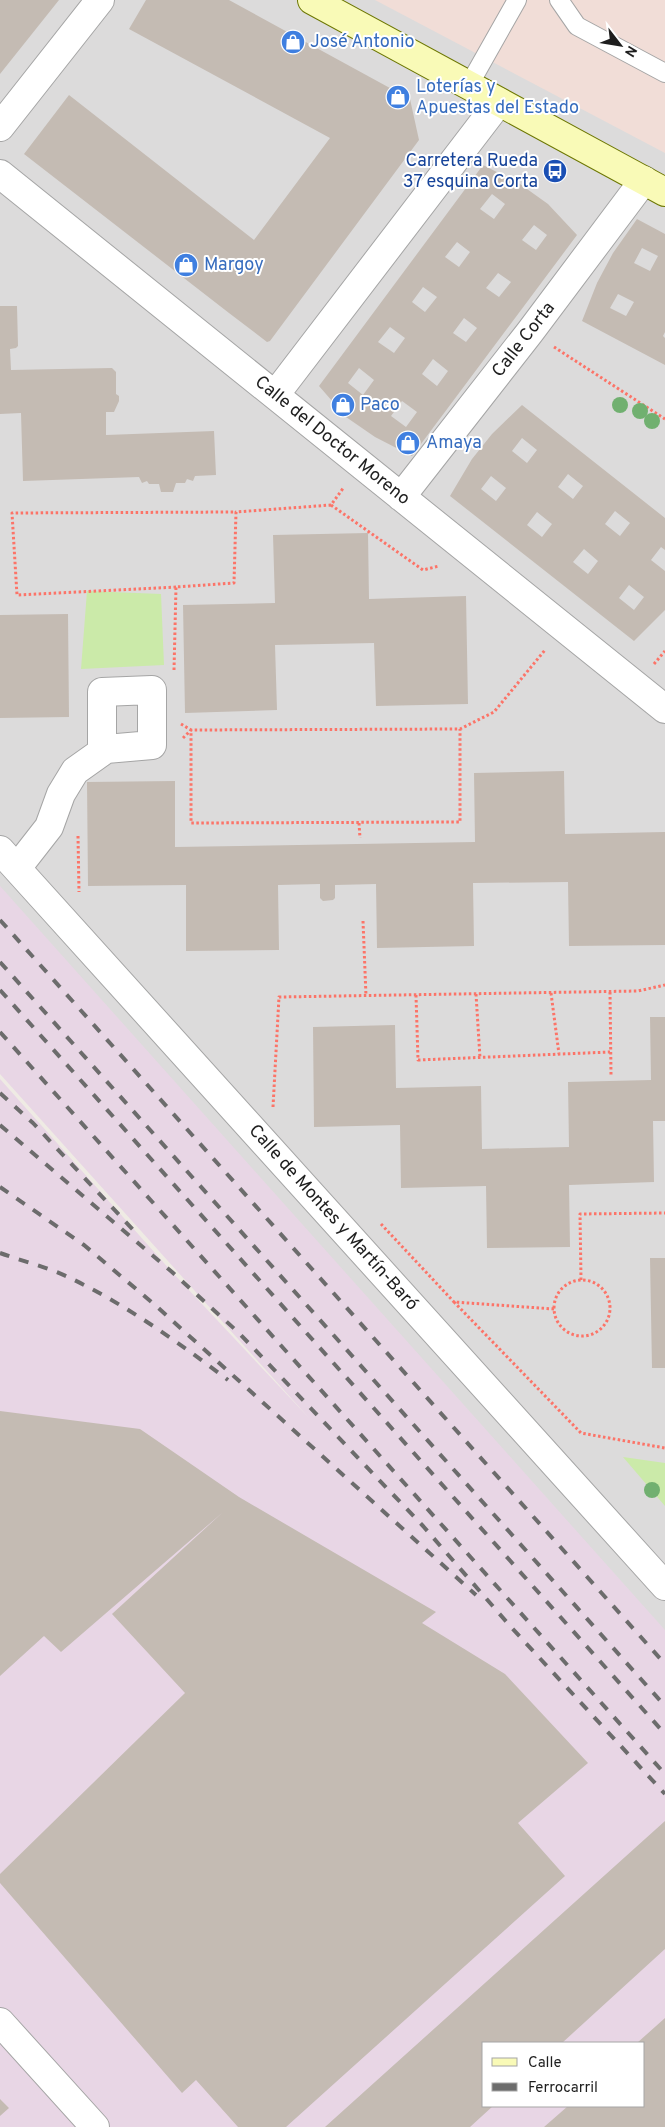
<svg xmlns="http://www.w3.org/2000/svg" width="665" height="2127" font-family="Overpass,sans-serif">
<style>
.residential{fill:#dcdbdb}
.industrial{fill:#e8d6e5;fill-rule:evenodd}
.military{fill:#f1ddd7}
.grass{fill:#cbeaa9}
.building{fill:#c4bbb3;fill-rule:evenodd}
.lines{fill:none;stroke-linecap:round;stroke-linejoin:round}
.lane-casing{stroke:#a5a5a5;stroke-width:20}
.street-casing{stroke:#a5a5a5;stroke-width:30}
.secondary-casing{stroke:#6d7703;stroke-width:30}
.path{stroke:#fc7468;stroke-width:3;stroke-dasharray:2.5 2.5;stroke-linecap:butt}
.lane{stroke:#fff;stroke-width:18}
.street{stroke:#fff;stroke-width:28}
.secondary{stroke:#f9fab7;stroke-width:28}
.rail{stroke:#6c6c6c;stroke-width:4;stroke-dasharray:10 10;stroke-linecap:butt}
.tree{fill:#71b070}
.labels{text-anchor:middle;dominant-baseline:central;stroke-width:4;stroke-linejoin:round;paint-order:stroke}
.shop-label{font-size:18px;fill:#366cbe;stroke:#fff;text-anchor:start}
.transit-label{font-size:18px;fill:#164399;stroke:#fff;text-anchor:end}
.street-label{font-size:18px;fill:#1e1e1e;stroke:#fff}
</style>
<rect width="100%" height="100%" fill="#efebe4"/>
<path class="residential" d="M0,0H665V1708L0,952Z"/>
<path class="industrial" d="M0,886L665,1630V2127H0V1079L172,1272L309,1418L0,1074ZM484,2043H644V2106H484Z"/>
<path class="military" d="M375,0H665V153L485,58Z"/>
<path class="grass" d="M87,591L161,594L164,665L81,669Z
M623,1457L665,1463V1506Z"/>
<path class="building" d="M0,0H59L0,74Z
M146,0H229L410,99L419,140L270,341L267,342L229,313L24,154L69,95L254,240L330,138L129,29Z
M483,165L520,184L548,204L577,235L412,456L375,437L346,417L319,386ZM492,194L505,204L494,219L480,209ZM534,225L547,235L536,250L522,240ZM457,242L470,252L459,267L445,257ZM498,273L511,282L499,297L486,288ZM423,287L437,297L425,312L412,302ZM464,318L477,328L466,342L453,333ZM390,327L405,338L394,353L378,342ZM433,359L448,371L437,386L422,374ZM359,368L374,380L363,395L348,383ZM402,401L417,412L406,427L391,416Z
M637,219L665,234V332L663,336L665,338V365L582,321L597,283L613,253ZM642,248L658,256L650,271L634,263ZM618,294L634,302L626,316L610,308Z
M0,306H17L18,346L16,348L10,349L11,370L112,368L116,372V394L119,396V401L114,412H106V435L214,431L216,475L195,476L193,481L187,479L185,483H176L173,492H161L159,484H149L147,481L142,483L139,477L23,481L21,413L0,414Z
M522,405L665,518V550L661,547L651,560L665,571V610L634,641L450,496L472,459L492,434ZM522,438L537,450L527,463L512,451ZM568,474L583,486L573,499L558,487ZM491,476L506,488L496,501L481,489ZM615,511L630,523L620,536L605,524ZM537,512L552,524L542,537L527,525ZM584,549L598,561L588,574L573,562ZM629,585L644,597L634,610L619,598Z
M368,533L369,599L466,596L468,704L376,706L374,643L275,645L277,710L185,713L183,605L275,603L273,535Z
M68,614L69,717L0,718V615Z
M564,771L565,834L665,832V945L569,946L568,882L473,883L474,946L377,948L376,884L335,885V898L333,900L323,901L320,898V884L278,885L279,950L186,951V885L88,886L87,782L175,781V847L475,842L474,773Z
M650,1017H665V1121H653L654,1182L569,1185L570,1247L487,1248L486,1186L401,1188L400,1125L314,1127L313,1027L395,1025L396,1088L481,1086L482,1149L569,1147L568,1082L651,1080Z
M650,1258H665V1368H652Z
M0,1411L140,1429L239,1497L436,1612L422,1623L505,1674L588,1763L518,1823L565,1876L286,2127H238L196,2080L182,2093L0,1883V1874L185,1693L112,1614L222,1513L61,1652L44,1636L0,1676Z
M665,1821V1949L562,2043H484V2106H493L470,2127H325Z
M665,2018V2127H544L568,2106H644V2043H637Z
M0,2099L9,2108L0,2116Z"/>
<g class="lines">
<g class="lane-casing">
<path id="lane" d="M559,0L577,26L665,73
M469,85L517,0"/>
</g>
<g class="street-casing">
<path id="street" d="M0,127L100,0
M0,174L665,709
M275,395L499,102
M401,497L530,332L644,180
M0,850L665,1586
M17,868L49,827L61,794L75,771L106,749L152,745V690L102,692V751
M0,2022L95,2127"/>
</g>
<g class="secondary-casing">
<path id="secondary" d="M312,0L665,192"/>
</g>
<path class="path" d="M554,347L665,419
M331,505L423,570L439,566
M176,587L17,595L12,513L236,512
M654,664L665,651
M174,670L176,587L234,583L236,512L331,505L344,487
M181,724L191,730V823L460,822V729
M183,738L191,730L460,729L494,712L545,650
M359,823L360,838
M78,836L79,892
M363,921L366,996
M610,992L611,1075
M551,993L559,1054
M476,994L480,1058
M416,995L418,1060L610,1052
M273,1107L279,997L638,991L665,985
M381,1224L454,1302
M554 1308a28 28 0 1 1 56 0a28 28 0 1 1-56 0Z
M581,1280L580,1214L665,1213
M554,1309L454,1302L581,1433L665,1448"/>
<use href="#lane" class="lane"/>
<use href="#street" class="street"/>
<use href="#secondary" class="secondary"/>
<path class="rail" d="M0,920L665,1664
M0,962L665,1706
M0,990L665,1734
M0,1032L665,1774
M0,1093L33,1123L138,1235
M0,1125L172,1272L239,1333L423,1526L511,1627L665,1794
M0,1187L84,1245L155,1305L476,1595
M0,1253C22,1261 47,1267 68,1277C125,1304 178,1342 228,1380"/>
</g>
<g class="tree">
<circle cx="620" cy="405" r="8"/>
<circle cx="640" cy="411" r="8"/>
<circle cx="652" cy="421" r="8"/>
<circle cx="652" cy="1490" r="8"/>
</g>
<defs>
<g id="shop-disc" transform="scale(1.25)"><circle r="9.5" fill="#3f7fe0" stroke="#fff"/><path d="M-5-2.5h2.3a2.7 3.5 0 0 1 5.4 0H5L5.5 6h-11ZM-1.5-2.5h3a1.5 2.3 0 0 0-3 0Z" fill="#fff"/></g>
<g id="bus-disc" transform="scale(1.25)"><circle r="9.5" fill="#1a4fb4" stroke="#fff"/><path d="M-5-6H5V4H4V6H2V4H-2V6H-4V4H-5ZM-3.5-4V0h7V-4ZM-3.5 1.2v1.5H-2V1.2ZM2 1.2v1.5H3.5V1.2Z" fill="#fff"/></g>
</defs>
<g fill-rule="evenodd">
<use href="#shop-disc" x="293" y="42"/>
<use href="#shop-disc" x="398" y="97"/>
<use href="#bus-disc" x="555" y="171"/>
<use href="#shop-disc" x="186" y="265"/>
<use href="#shop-disc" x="343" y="405"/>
<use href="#shop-disc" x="408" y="443"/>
</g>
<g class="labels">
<g class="shop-label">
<text x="310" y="42">José Antonio</text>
<text x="416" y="87">Loterías y<tspan x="416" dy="21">Apuestas del Estado</tspan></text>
<text x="204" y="265">Margoy</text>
<text x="360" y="405">Paco</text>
<text x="426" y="443">Amaya</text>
</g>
<g class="transit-label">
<text x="538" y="161">Carretera Rueda<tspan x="538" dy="21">37 esquina Corta</tspan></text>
</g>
<g class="street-label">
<text transform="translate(524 340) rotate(-52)">Calle Corta</text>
<text transform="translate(332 441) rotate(39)">Calle del Doctor Moreno</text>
<text transform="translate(333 1218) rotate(48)">Calle de Montes y Martín-Baró</text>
</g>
</g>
<rect x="482" y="2042" width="162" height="65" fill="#ffffff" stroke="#a5a5a5"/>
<rect x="492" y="2058" width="25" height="8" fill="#f9fab7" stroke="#a5a5a5"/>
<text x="528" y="2067" font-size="15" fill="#1e1e1e">Calle</text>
<rect x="492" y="2083" width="25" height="8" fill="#6c6c6c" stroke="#a5a5a5"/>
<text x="528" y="2092" font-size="15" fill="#1e1e1e">Ferrocarril</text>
<g transform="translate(620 45) rotate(121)" stroke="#ffffff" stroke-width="4" paint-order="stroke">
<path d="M0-4L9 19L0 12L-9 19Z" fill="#1e1e1e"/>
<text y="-8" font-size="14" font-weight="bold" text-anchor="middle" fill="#1e1e1e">N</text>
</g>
</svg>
